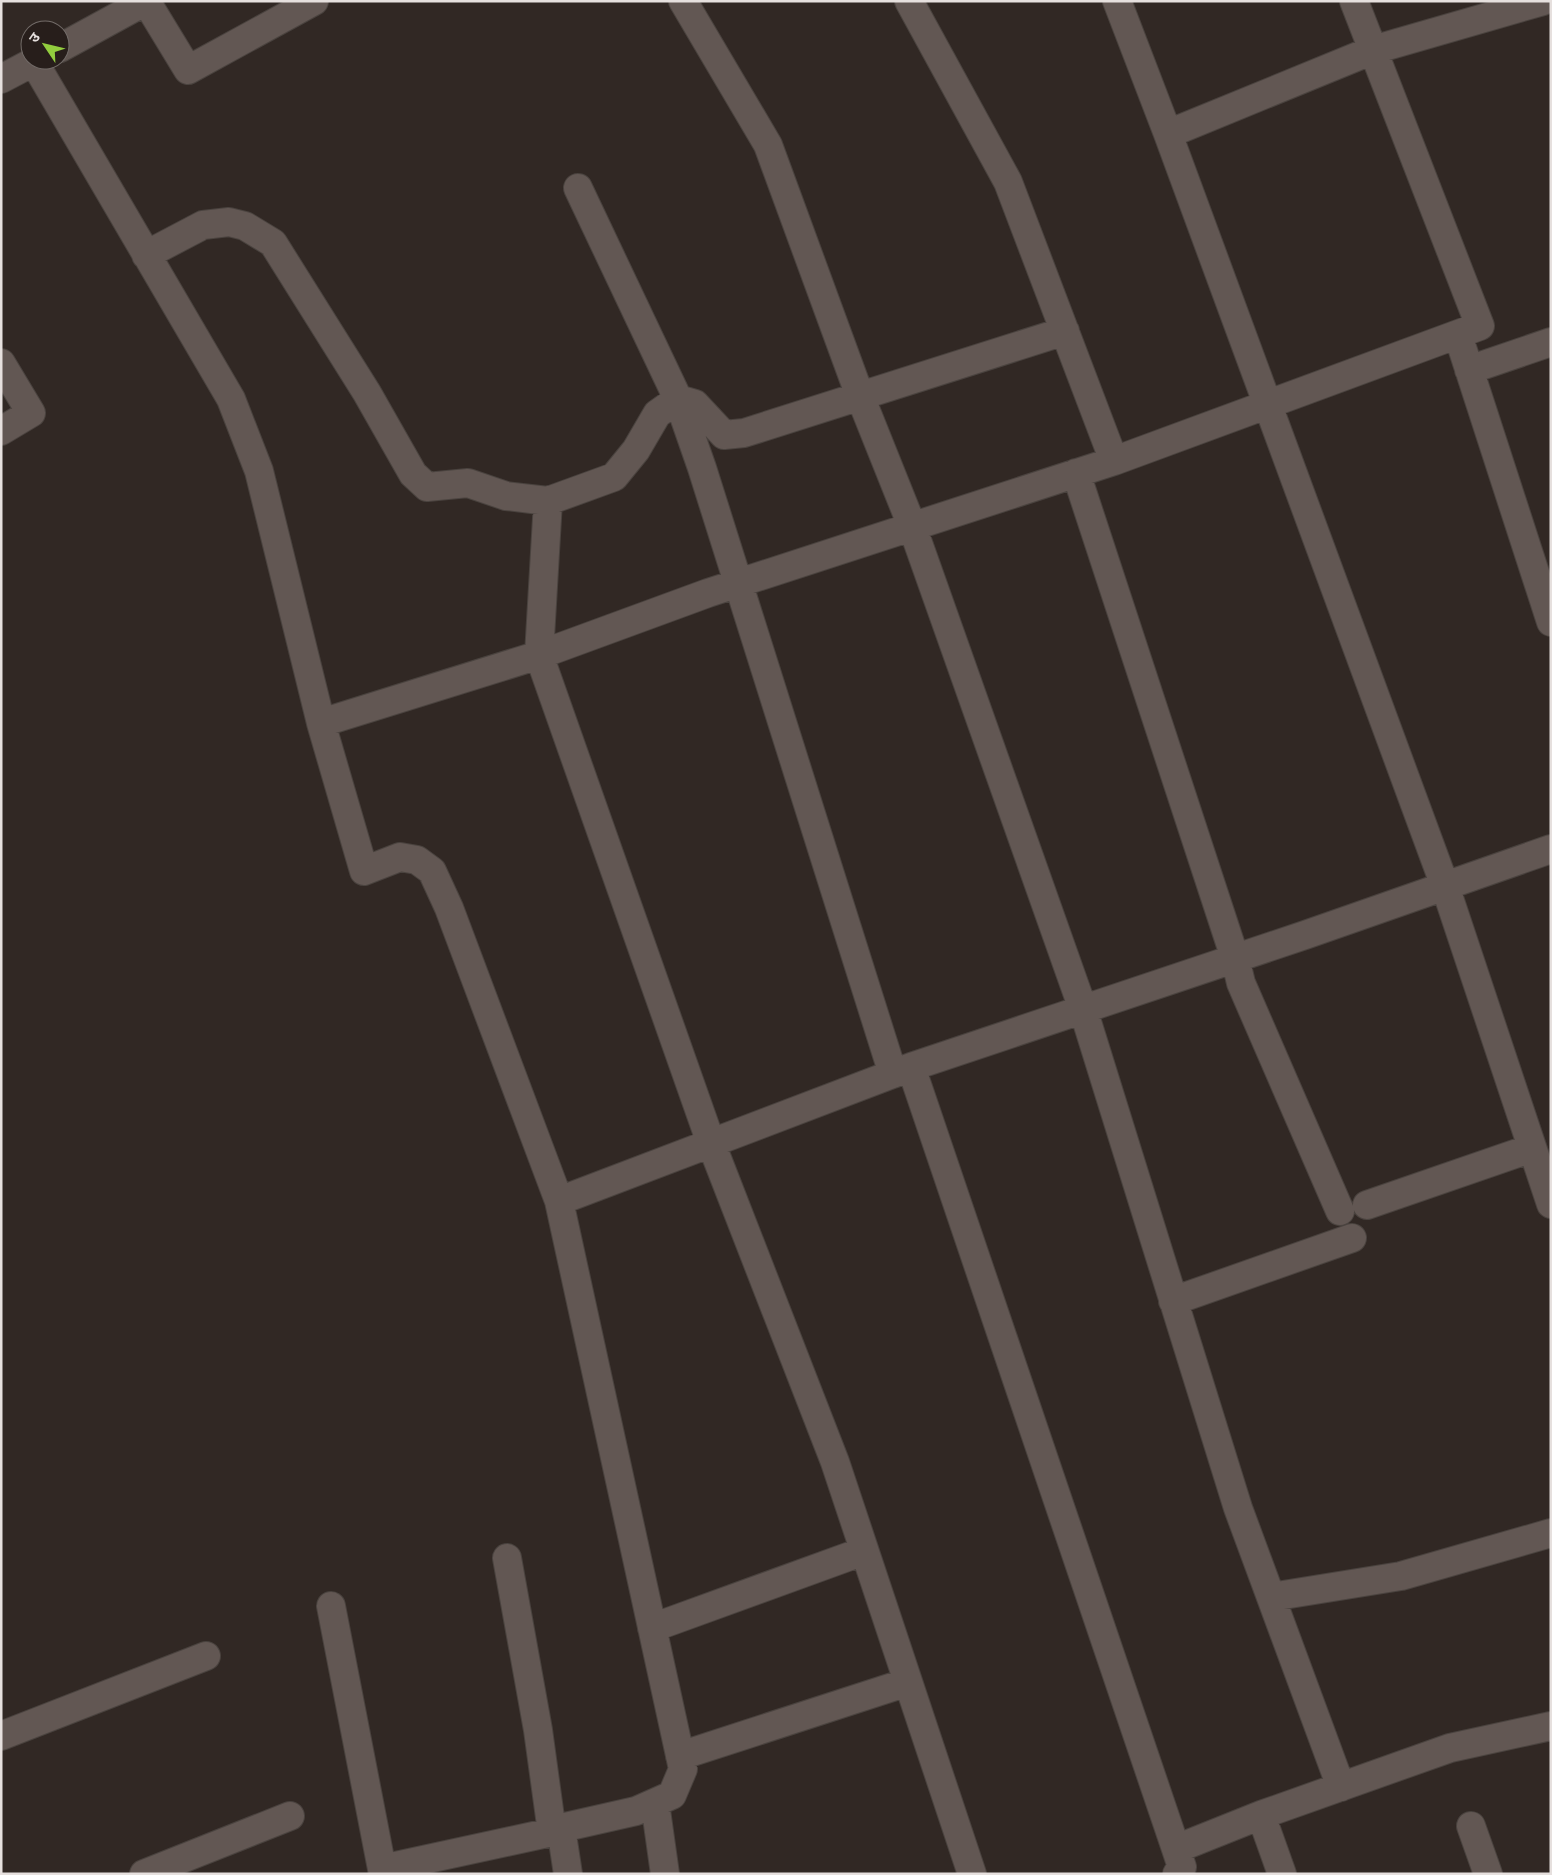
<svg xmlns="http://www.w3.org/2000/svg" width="1552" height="1875" font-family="'DejaVu Sans','Noto Sans Devanagari',sans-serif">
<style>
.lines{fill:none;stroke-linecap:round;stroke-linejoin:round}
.minor-casing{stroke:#4a433f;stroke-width:30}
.minor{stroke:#625753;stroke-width:28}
</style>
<rect width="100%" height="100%" fill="#312824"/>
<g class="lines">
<g class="minor-casing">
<path id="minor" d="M146,1L188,70L314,1
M683,1L768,145L860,396L912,526L1083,1009L1238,1508L1341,1787
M909,1L1008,182L1114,461
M1117,1L1168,134L1445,886L1551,1204
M60,48L146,1
M34,62L231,399L259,471L321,723L364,871L400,857L417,860L432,871L449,908L559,1201L683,1769L672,1795L636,1811L561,1828L552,1832L382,1869L383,1874
M1,79L37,60
M1168,134L1373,50L1543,1
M578,188L678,399L702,468L893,1074
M146,255L203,225L229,222L245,226L273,243L367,393L413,474L427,487L468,483L506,496L548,501L614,477L636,450L657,414L678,399L695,404L724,435L744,433L1065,331
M1458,335L1551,622
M1,363L31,413L1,431
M1469,370L1551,342
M1076,473L1235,958L1241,983L1340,1211
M548,501L539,655L711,1143L835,1462L972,1874
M321,723L539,655L708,593L1114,461L1480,326L1354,1
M911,1067L1176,1849L1182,1867L1177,1874
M559,1201L911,1067L1305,935L1551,849
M1367,1205L1532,1148
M1173,1301L1352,1238
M507,1558L538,1730L552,1832
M1271,1597L1401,1576L1551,1533
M331,1606L382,1869
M652,1628L864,1551
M1,1736L206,1656
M680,1756L908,1682
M655,1803L665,1874
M1261,1815L1282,1874
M1471,1826L1488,1874
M561,1828L568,1874
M1176,1849L1261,1815L1450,1748L1551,1726
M144,1874L290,1816"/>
</g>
<use href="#minor" class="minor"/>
</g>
<rect width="1552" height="1875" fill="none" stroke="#e6e0de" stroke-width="5"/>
<g transform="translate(45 45) rotate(305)"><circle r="24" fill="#271e1b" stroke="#736c69"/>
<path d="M0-4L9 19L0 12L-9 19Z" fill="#92cd3e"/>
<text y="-8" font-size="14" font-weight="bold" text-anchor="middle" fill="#e6e0de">उ</text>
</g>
</svg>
